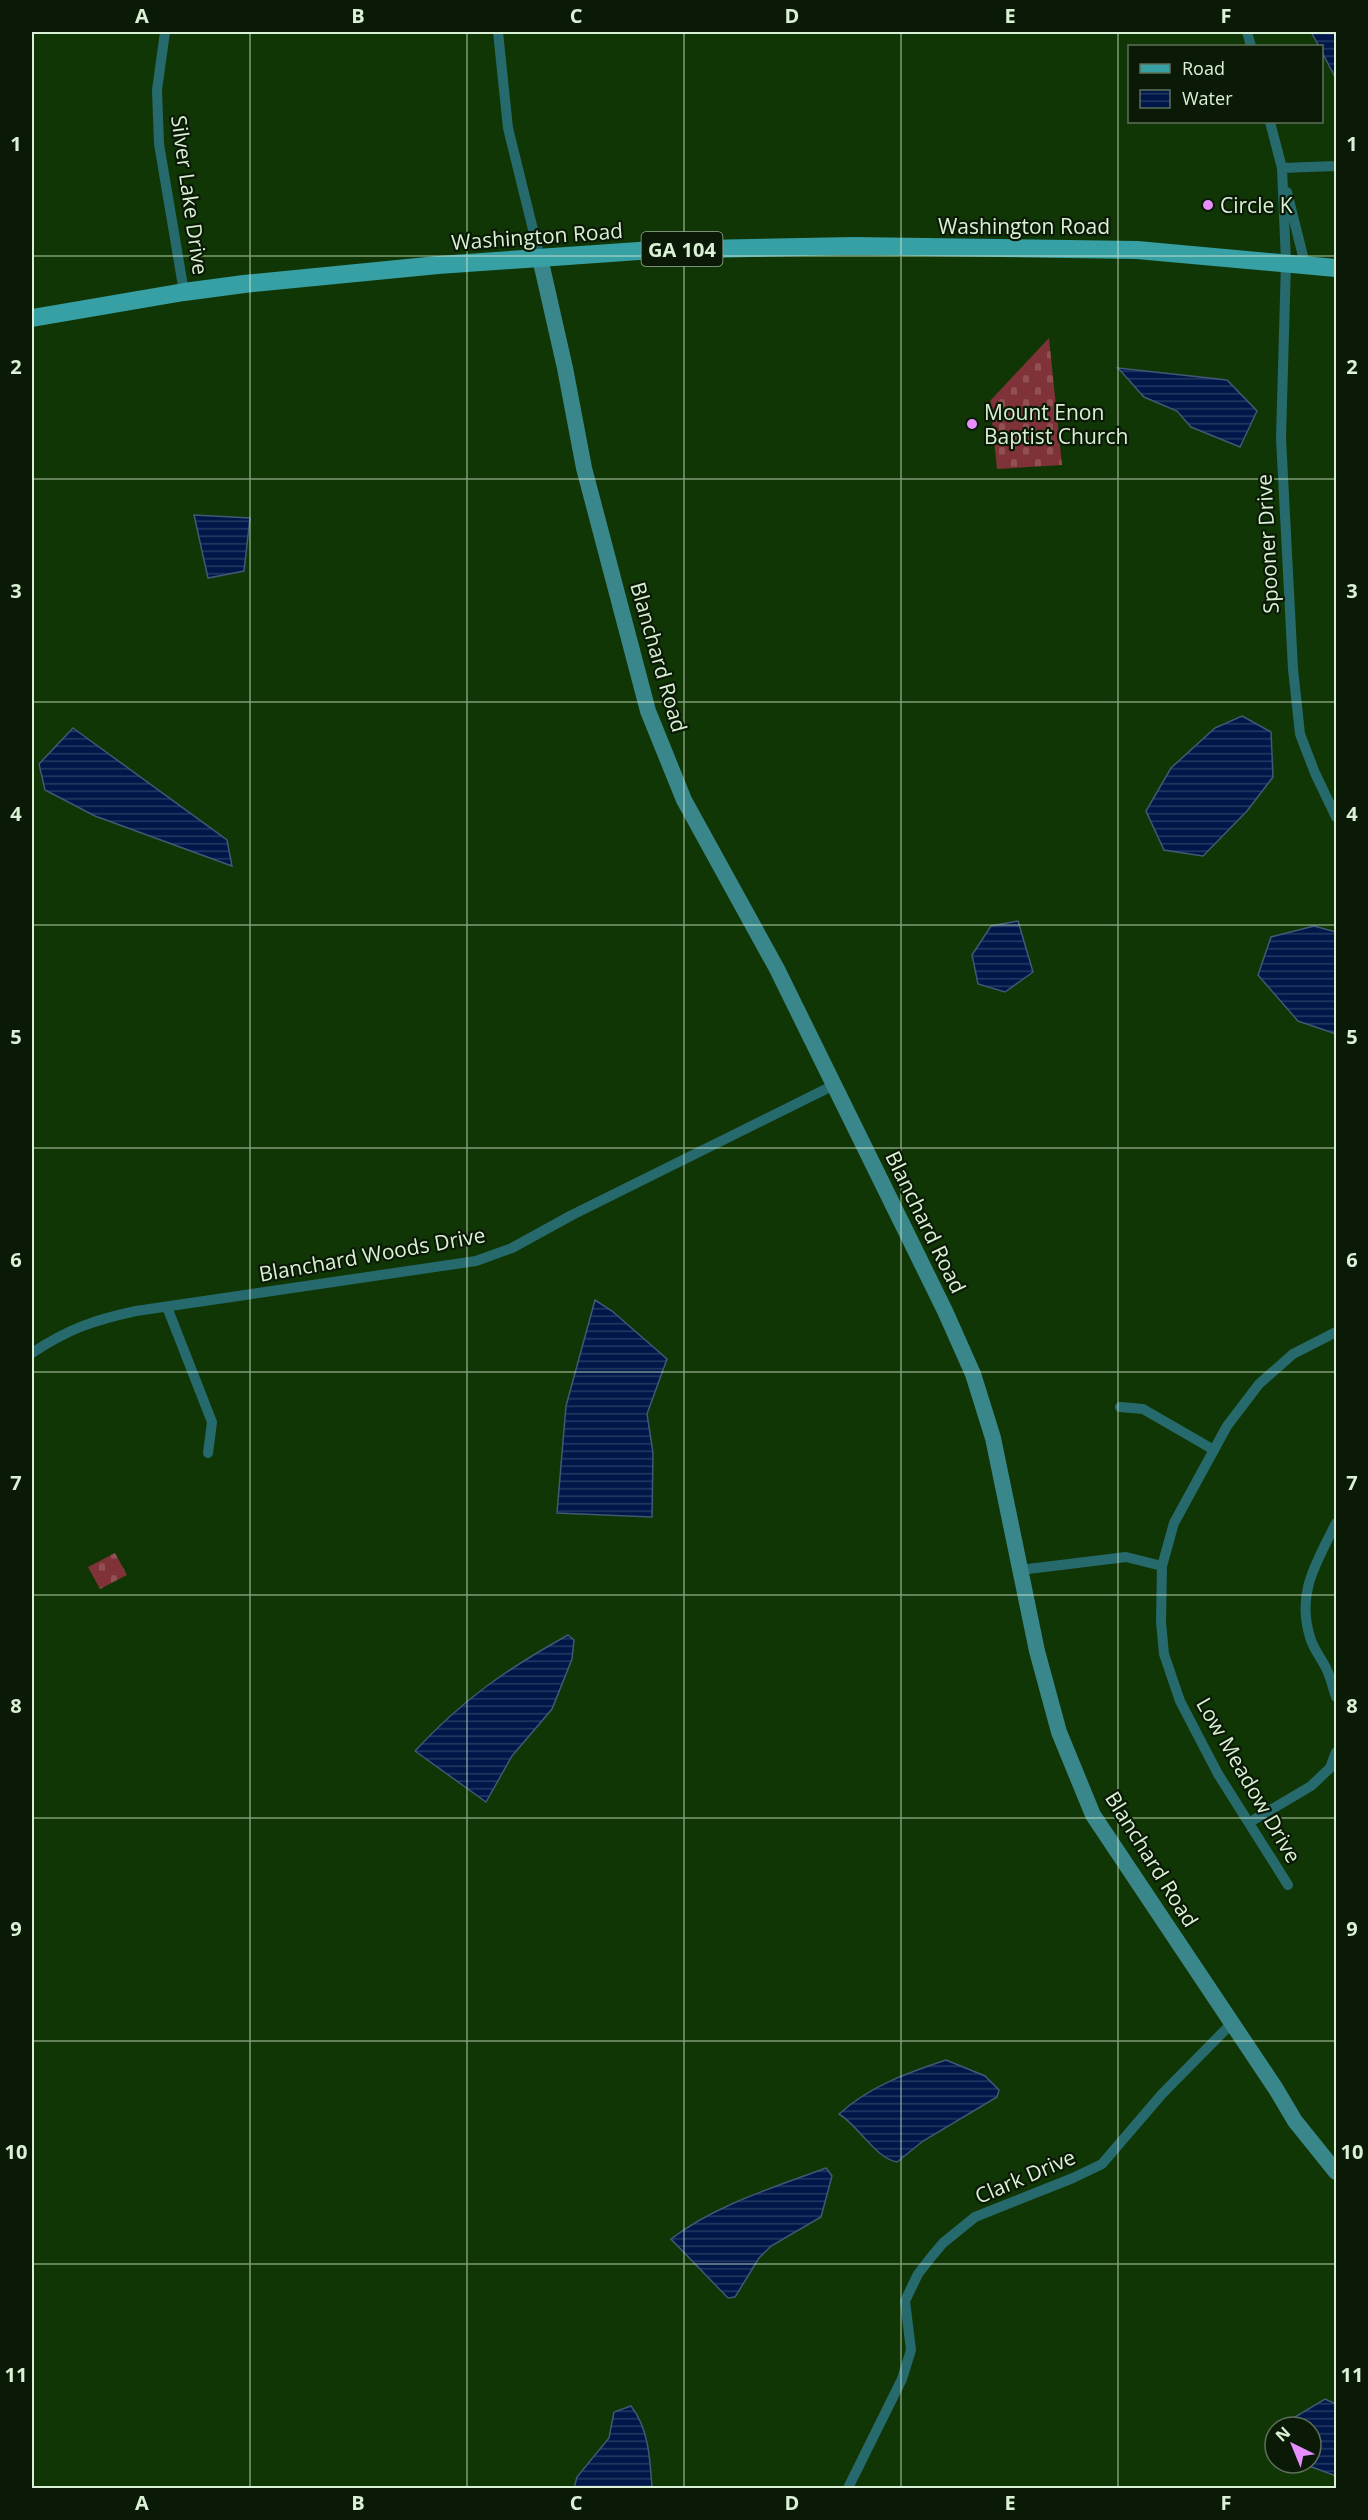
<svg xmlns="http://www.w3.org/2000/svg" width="1368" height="2520" font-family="'Open Sans',sans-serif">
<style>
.cemetery{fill:url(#cemetery-stones)}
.water{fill:url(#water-rules);stroke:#425874;stroke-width:1.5}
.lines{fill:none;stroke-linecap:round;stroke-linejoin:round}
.street{stroke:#276a6d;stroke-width:10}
.secondary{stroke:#3a878b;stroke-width:16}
.primary{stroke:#36a0a5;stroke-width:18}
.grid{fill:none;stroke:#dbf1d5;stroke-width:1.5;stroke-opacity:0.55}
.poi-dot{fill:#e88eff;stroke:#0a1a06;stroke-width:2}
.labels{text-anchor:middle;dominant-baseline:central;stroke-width:4.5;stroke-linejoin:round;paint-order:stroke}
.shield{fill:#0a1a06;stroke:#9cb097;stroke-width:1.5}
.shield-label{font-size:20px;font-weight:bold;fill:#dbf1d5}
.street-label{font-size:21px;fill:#dbf1d5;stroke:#0a1a06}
.poi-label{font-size:21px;fill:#dbf1d5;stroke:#0a1a06;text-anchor:start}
.neatline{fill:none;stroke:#dbf1d5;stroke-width:2}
.grid-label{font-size:20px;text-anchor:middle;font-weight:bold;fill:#dbf1d5}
</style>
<defs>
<pattern id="cemetery-stones" width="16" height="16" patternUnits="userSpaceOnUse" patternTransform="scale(1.5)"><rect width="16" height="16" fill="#7f3237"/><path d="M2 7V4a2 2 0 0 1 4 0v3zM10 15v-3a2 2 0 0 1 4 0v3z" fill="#915053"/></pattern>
<pattern id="water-rules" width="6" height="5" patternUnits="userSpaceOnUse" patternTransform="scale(1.5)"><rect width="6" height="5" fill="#00174a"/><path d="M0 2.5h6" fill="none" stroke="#253963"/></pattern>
</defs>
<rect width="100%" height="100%" fill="#113605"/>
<path class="cemetery" d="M1049,338L1062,465L997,469L990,401Z
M115,1553L127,1575L100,1589L88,1567Z"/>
<path class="water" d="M1311,32H1336V79L1322,52V46H1319Z
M1118,368L1227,380L1257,411L1240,447L1191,427L1177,411L1144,397Z
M194,515L250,518L244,571L208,578Z
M1242,716L1271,732L1273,777L1247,811L1203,856L1164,850L1146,811L1171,768L1215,728Z
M73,728L227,840L232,866L95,816L45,790L39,764Z
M1018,921L1033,972L1005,992L978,984L972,955L991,926Z
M1314,926L1336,932V1034L1298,1021L1258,975L1271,937Z
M595,1300L612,1311L667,1359L647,1414L653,1453L652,1517L557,1513L566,1406Z
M568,1635L574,1640L572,1659L552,1709L512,1756L486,1802L415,1751C463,1699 507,1669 568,1635Z
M946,2060L985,2076L999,2090L997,2097L923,2141L897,2162C875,2158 859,2126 839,2114C870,2086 907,2073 946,2060Z
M826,2168L832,2176L821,2217L771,2246L759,2258L735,2297L728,2298L671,2239C715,2205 775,2187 826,2168Z
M1325,2399L1336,2404V2476L1301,2463H1311V2427H1290L1295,2417Z
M631,2406C649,2429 650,2460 652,2488H574L577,2477L609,2438L614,2412Z"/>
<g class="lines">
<path class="street" d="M165,32L157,90L159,144L184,292
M498,32L508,128L540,258
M1247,32L1251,46
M1270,122L1282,168L1286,262L1281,438L1293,669L1300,734L1315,773L1336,817
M1282,168L1336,166
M1287,192L1305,264
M167,1307L212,1422L208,1453
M32,1353C68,1329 94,1320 136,1311L476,1261L512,1248L572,1215L834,1085
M1120,1407L1143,1409L1214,1450
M1336,1523C1317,1562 1296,1592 1310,1637C1313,1649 1322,1659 1327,1670C1331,1679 1333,1688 1336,1697
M1020,1570L1126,1557L1162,1566
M1250,1822L1311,1786L1330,1768L1336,1752
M1288,1885L1218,1774L1180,1701L1164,1654L1161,1622L1162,1566L1174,1523L1227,1426L1259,1384L1293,1354L1336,1332
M848,2488L902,2379L911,2350L905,2301L918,2274L932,2256L943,2243L975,2217L1073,2178L1102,2164L1162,2094L1231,2024"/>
<path class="secondary" d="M540,258L565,368L584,468L648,711L684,800L777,969L945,1311L973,1374L993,1438L1037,1651L1059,1732L1093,1815L1276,2089L1295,2121L1336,2172"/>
<path class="primary" d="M32,318L184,292L244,284L438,265L653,250L853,246L1137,250L1336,268"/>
</g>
<path class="grid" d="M250,32V2488M467,32V2488M684,32V2488M901,32V2488M1118,32V2488M32,256H1336M32,479H1336M32,702H1336M32,925H1336M32,1148H1336M32,1372H1336M32,1595H1336M32,1818H1336M32,2041H1336M32,2264H1336"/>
<g class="poi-dot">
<circle cx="1208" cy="205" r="6"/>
<circle cx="972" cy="424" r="6"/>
</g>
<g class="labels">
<rect class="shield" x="641.5" y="232" width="81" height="34" rx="4.5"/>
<g class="shield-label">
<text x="682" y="249">GA 104</text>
</g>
<g class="street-label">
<text transform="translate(190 195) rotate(82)">Silver Lake Drive</text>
<text x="1024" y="226">Washington Road</text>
<text transform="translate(537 236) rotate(-4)">Washington Road</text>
<text transform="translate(1267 544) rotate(-93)">Spooner Drive</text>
<text transform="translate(659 657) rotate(74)">Blanchard Road</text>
<text transform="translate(926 1222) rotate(64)">Blanchard Road</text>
<text transform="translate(372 1254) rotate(-10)">Blanchard Woods Drive</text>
<text transform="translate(1249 1780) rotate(60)">Low Meadow Drive</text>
<text transform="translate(1152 1859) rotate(58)">Blanchard Road</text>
<text transform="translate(1025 2176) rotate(-23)">Clark Drive</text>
</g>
<g class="poi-label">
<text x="1220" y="205">Circle K</text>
<text x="984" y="412">Mount Enon<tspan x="984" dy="24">Baptist Church</tspan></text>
</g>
</g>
<rect width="1368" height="2520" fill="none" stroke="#0a1a06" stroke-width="66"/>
<rect x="1128" y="45" width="195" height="78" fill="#0a1a06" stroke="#5e7059" stroke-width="1.5"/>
<rect x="1140" y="64" width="30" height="9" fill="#36a0a5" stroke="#5e7059" stroke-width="1.5"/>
<text x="1182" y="75" font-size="18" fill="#dbf1d5">Road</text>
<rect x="1140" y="90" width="30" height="18" fill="url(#water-rules)" stroke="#5e7059" stroke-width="1.5"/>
<text x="1182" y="105" font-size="18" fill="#dbf1d5">Water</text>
<g transform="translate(1293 2445) rotate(317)"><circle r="28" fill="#0a1a06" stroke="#5e7059" stroke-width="1.5"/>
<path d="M0-4.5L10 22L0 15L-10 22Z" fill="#e88eff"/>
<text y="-9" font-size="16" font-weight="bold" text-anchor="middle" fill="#dbf1d5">N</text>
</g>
<rect x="33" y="33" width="1302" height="2454" class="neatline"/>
<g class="grid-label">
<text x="142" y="23">A</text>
<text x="358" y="23">B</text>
<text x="576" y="23">C</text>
<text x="792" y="23">D</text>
<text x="1010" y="23">E</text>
<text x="1226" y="23">F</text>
<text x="16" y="151">1</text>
<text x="1352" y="151">1</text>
<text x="16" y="374">2</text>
<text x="1352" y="374">2</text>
<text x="16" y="598">3</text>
<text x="1352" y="598">3</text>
<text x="16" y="821">4</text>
<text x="1352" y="821">4</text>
<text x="16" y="1044">5</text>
<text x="1352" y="1044">5</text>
<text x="16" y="1267">6</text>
<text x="1352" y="1267">6</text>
<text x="16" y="1490">7</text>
<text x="1352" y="1490">7</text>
<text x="16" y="1713">8</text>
<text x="1352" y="1713">8</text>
<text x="16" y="1936">9</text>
<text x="1352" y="1936">9</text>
<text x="16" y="2159">10</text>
<text x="1352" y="2159">10</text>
<text x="16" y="2382">11</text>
<text x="1352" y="2382">11</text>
<text x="142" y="2510">A</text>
<text x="358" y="2510">B</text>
<text x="576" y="2510">C</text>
<text x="792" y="2510">D</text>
<text x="1010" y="2510">E</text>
<text x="1226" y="2510">F</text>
</g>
</svg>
